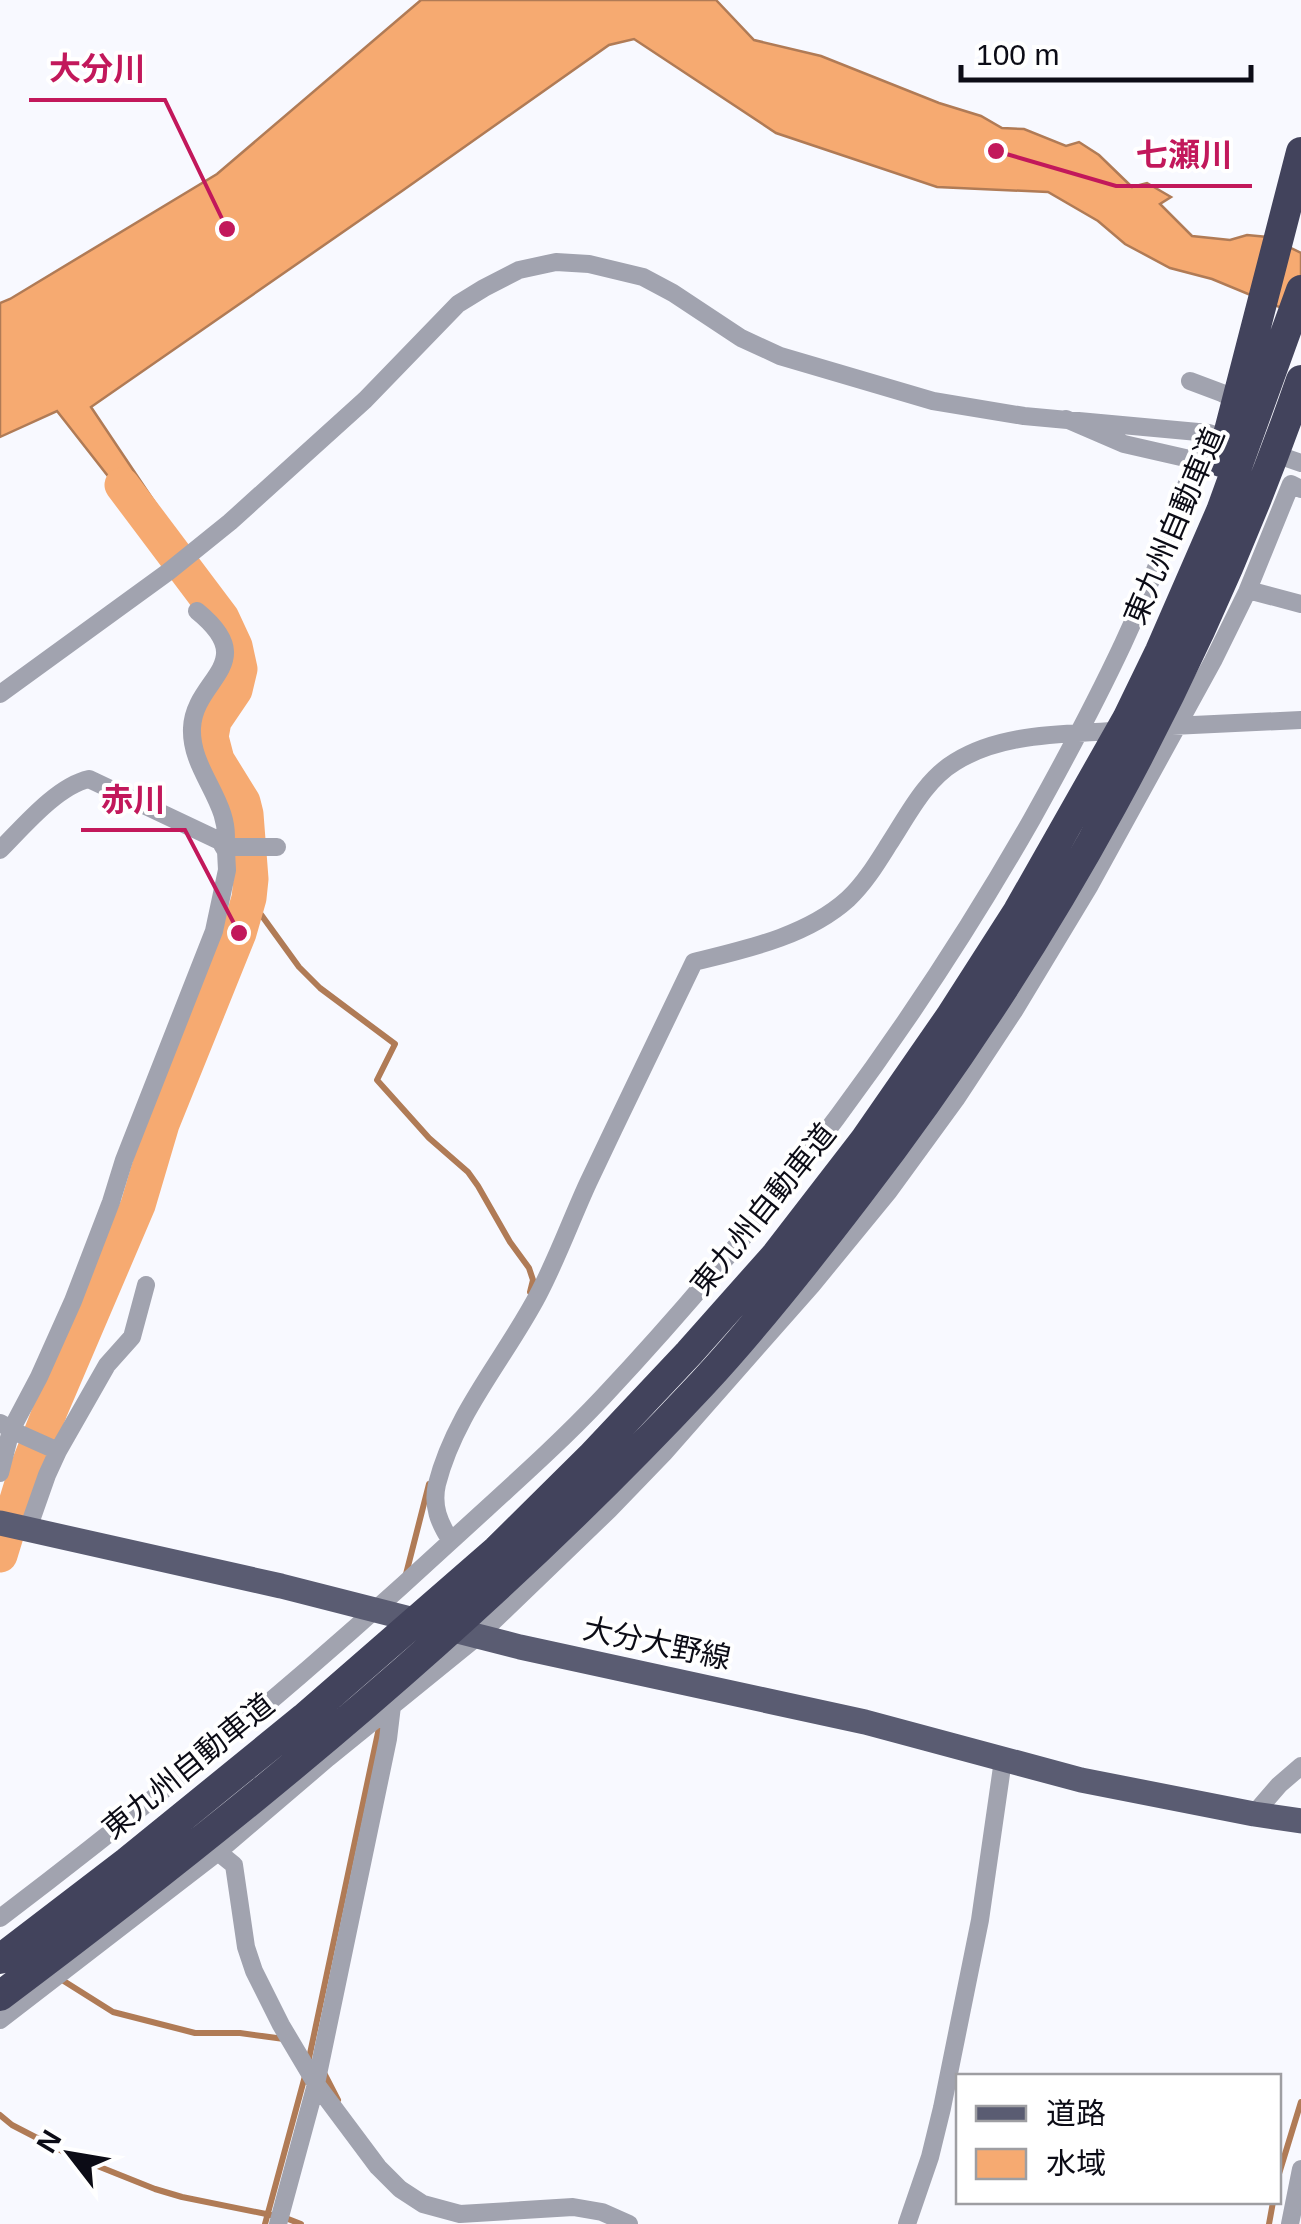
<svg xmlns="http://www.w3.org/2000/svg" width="1301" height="2224" font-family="Arial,'Noto Sans JP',sans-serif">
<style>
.water{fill:#f6aa71;stroke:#b07b56;stroke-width:2.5}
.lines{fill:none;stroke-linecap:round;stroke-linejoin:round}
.stream{stroke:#b07b56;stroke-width:6}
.river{stroke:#f6aa71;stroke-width:35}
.minor{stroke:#a1a3af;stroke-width:18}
.primary{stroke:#5a5c72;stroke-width:25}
.motorway{stroke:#42435c;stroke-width:30}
.labels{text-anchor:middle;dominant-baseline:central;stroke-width:8;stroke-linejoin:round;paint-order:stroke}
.street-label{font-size:30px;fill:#0c0c16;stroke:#fff}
.leader{fill:none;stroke:#c2185b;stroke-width:4}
.callout-dot{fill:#c2185b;stroke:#fff;stroke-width:4}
.callout-label{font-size:32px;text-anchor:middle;font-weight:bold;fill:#c2185b;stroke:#fff;stroke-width:8;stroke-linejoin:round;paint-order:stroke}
</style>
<rect width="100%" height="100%" fill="#f8f9ff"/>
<path class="water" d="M421,0H716L754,40L821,56L939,103L981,116L1002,128L1024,129L1066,146L1079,142L1099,155L1132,187L1147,183L1171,197L1160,204L1192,236L1230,240L1247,235L1268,237L1301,253V316L1212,279L1170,268L1125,244L1098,221L1048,192L937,187L776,133L634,39L609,45L402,191L91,407L162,513L147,526L57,411L0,437V303L10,299L217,174Z"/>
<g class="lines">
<path class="stream" d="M249,898L299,967L320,988L395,1044L377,1080L429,1138L468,1172L478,1186L510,1242L529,1268L533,1280L530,1292
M405,1578L429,1484
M59,1978L113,2012L195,2033H240L284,2039
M308,2063L380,1723
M323,2071L338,2100
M0,2115L12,2125L70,2155L155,2189L182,2197L271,2215
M1278,2177L1301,2102
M283,2217L301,2224
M265,2224L305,2076
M1269,2224L1273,2202"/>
<path class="river" d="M0,1555L24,1477L50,1411L138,1205L162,1124L239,933L249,898L251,879L246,814L243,802L217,760L211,737L214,721L235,690L240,669L235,646L222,618L122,485"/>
<path class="minor" d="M1190,381L1222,393L1244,405
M1269,452L1301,463
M1248,590L1301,604
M197,611C262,664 194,678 192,728C190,772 233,803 225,847H277
M0,694L168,572L230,522L365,400L458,304L484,288L519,270L556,262L589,264L643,277L673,293L741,338L780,356L933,401L1024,416L1209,433L1234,441
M1172,726L1301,720
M0,850C23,827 57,786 89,779L220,841L226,851L227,870L214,931L124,1160L111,1202L73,1301L39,1377L11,1430L0,1473
M0,1423L20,1434L58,1451
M28,1529L47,1475L58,1451L107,1365L132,1337L146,1285
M451,1541C439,1523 432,1506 437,1484C455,1413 505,1358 538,1295C557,1259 571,1220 588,1183C623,1109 659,1035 694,962C747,949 807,936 848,899C865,883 877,863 889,844C908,815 925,780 955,762C1005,731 1069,735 1126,730
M1254,1814L1279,1785L1301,1766
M218,1852L234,1865L246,1947L254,1971L281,2025L316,2084L378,2167L400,2189L423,2204L460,2214L573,2207L602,2212L629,2224
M0,1918C156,1800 306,1675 450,1542C502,1494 555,1448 603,1397C768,1221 913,1028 1032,819C1096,704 1157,586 1194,460L1124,444L1066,419
M0,2020L218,1852L328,1758L477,1637L609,1510L664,1453L812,1285L889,1191L956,1099L1014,1011L1090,885L1213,661L1247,592L1291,484L1301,489
M278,2224L316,2084L388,1739L392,1706
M907,2224L930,2157L942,2108L980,1920L1003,1760
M1290,2224L1301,2169"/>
<path class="primary" d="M0,1523L281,1586L520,1647L865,1722L1081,1780L1254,1814L1301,1821"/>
<path class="motorway" d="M1221,462L1301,152
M0,1959L127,1862L304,1718L497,1550L591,1457L689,1353L776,1255L864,1141L950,1017L1018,911L1127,719L1160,651L1221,511L1301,290
M0,1996C248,1810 490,1611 702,1384C757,1325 808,1260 857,1196C1047,949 1199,674 1301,380"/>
</g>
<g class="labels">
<g class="street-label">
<text transform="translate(1174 526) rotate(-67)">東九州自動車道</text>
<text transform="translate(763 1209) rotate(-51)">東九州自動車道</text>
<text transform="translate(657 1643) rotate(12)">大分大野線</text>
<text transform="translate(188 1766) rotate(-39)">東九州自動車道</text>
</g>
</g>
<path class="leader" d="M227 229L165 100H29M996 151L1116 186H1252M239 933L185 830H81"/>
<g class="callout-dot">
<circle cx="227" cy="229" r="10"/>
<circle cx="996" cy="151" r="10"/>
<circle cx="239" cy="933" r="10"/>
</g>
<g class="callout-label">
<text x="97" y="80">大分川</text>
<text x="1184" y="166">七瀬川</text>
<text x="133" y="811">赤川</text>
</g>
<rect x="956" y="2074" width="325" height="130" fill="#ffffff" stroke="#9e9ea2" stroke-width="2.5"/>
<rect x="976" y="2106" width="50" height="15" fill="#5a5c72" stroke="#9e9ea2" stroke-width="2.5"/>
<text x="1046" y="2124" font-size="30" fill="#0c0c16">道路</text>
<rect x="976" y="2149" width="50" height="30" fill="#f6aa71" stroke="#9e9ea2" stroke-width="2.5"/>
<text x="1046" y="2174" font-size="30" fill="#0c0c16">水域</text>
<g transform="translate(70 2154) rotate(301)" stroke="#ffffff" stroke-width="8" paint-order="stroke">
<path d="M0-8L18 38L0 25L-18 38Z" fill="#0c0c16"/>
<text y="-15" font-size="28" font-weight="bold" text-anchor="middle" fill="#0c0c16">N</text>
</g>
<path d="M961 65v15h290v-15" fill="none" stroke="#0c0c16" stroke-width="5"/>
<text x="976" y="65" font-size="30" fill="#0c0c16" stroke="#ffffff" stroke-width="8" paint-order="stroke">100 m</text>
</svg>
